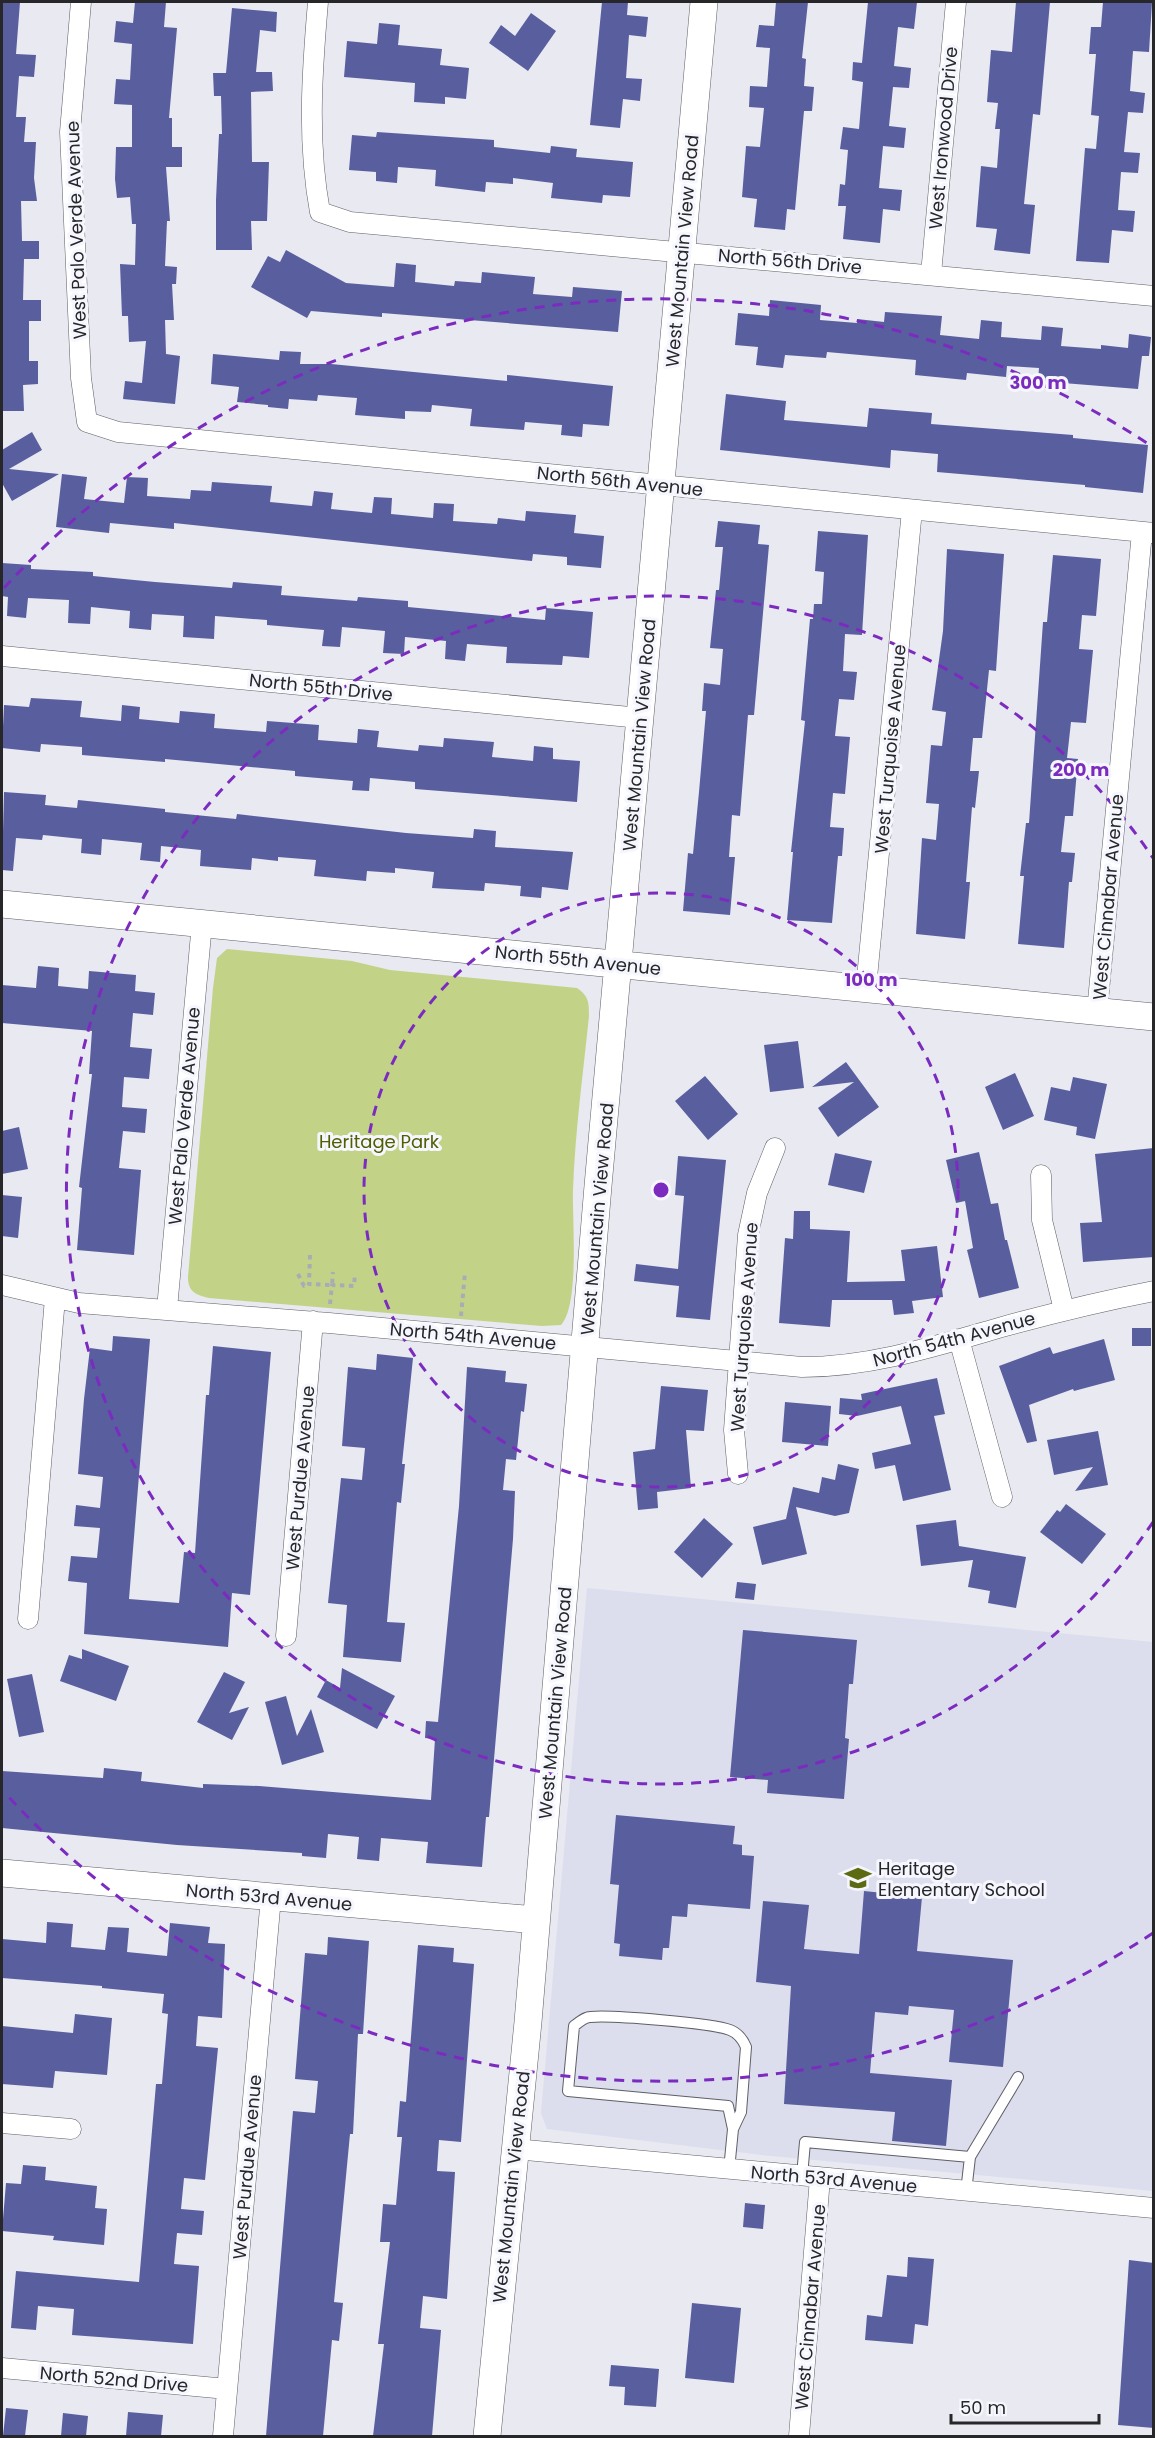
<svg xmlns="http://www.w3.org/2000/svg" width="1155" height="2438" font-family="Poppins,sans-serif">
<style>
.built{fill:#dcdeed}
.green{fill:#c2d387}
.building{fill:#595e9f}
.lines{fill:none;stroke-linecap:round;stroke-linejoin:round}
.lane-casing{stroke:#5e5f66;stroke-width:12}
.street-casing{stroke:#5e5f66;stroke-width:21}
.secondary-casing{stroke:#5e5f66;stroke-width:28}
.path{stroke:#abacb3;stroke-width:4;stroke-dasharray:4.5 4.5;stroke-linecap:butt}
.lane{stroke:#fff;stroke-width:10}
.street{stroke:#fff;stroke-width:20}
.secondary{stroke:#fff;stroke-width:27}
.ring{fill:none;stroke:#7b2cbf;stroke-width:3;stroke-dasharray:10 8}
.labels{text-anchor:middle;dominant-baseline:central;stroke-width:6;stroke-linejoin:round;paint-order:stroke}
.street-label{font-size:18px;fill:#27272a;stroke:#f5f6fe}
.park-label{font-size:18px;fill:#505e00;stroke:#f5f6fe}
.poi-label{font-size:18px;fill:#27272a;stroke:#f5f6fe;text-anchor:start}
.centre{fill:#7b2cbf;stroke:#f5f6fe;stroke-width:3}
.ring-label{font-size:18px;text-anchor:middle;font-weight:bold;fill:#7b2cbf;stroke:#f5f6fe;stroke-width:6;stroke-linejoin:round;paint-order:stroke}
</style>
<rect width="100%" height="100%" fill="#e8e9f1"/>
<path class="built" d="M587,1588L1153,1642V2191L771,2156L547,2129L541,2113Z"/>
<path class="green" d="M227,949L352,961L390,970L577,988C589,996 589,1003 589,1016C583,1074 575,1132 573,1190C572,1218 580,1305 561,1325L542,1326L209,1298C196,1295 188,1292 188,1277L213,988L217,958Z"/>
<path class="building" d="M2,2H20L16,54L36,55L34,77L19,76L16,117H26L24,142H36L34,178L37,201H21L22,241H39V259H24L23,300H41V321H29V361H38V384L23,385L24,411H2Z
M135,2H166L164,27L177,28L169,118H172V147H182V167H166L170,221H167L165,266L177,267L176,284H172L174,320H165L166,354L180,356L175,404L123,399L125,381L142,383L146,341L129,342L128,316H122L120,264L135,265L136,224H132L130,197L117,198L115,179L116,147H132V105L114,104L116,79L130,80L132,44L114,42L116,21L133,23Z
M602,2H628L627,15L648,17L646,37L629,35L626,78L642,79L640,101L623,99L620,128L590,125Z
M776,2H808L802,58L806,59L804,86L814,87L812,111H804L795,210L787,209L785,230L754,227L757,199L742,197L746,146L760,147L764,108L749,107L750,86L767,87L770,48L756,47L759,25L774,26Z
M868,2H917L914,29L898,27L894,66L911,68L909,88L893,87L889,126L906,128L904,148L883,146L879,188L902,190L900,211L883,209L880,243L843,239L846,206H838L840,184L845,185L848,150L840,149L843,127L859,129L863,82L852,80L853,62L862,63Z
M1016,2H1050L1040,115L1033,114L1024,204L1035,205L1030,254L994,250L997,229L976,227L981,166L997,168L1000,129H995L998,103L987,102L991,50L1012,52Z
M1103,2H1152L1149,52L1133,51L1130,91L1145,93L1143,113L1128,112L1124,152L1140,153L1138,173L1121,172L1118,210L1135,211L1133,232L1112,230L1109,263L1076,261L1085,148L1096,149L1099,116L1091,115L1096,54H1089L1091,27H1101Z
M232,8L277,12L276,32L260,30L256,72H272L273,91L251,92L252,162H269L267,221H251L252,250H216V200L219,134H222L221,96H214L213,73H226Z
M531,13L556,31L528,71L489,43L501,25L515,36Z
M379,23L400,25L398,45L442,49L440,65L469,68L466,99L445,97V104L414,102L415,83L344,77L347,41L377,44Z
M377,132L494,140V147L550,153L551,146L577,149L576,157L633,162L630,197L603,195L602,203L551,198L553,183L513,178V184L486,182L485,192L435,186L436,170L398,167L397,183L376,181V172L349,170L352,135L376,137Z
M286,250L346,283L394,287L396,263L416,265L415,282L454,286L455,281L481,283L482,272L535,277L533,294L572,297L573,287L622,291L618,332L382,313V317L311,311L307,318L251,287L268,256L280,262Z
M770,300L821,305L820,320L857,323V319L884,322L885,312L942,316L940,335L979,339L981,320L1002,322L1001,337L1041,340L1042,326L1063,328L1061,346L1101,349V345L1128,348L1129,334L1151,337L1149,356H1142L1138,389L1038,381L1039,368L1007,366L1006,377L967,373L966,380L915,375L916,360L827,352L826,358L785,355L783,368L756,365L758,347L735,345L738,313L769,316Z
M280,351L301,352L300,364H331L507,381V375L613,386L609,426L583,424L582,437L561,435L562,425L525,422L524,430L470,426L472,409L432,405L431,412L405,411V419L355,415L357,398L318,395L317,401L289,399L288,409L268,407V405L237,402L239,387L211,384L213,354L279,360Z
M726,394L786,401L784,420L867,427L869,408L932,413L931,424L1073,435V438L1148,445L1143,493L1085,487V485L937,472L938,454L891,450L890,468L720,450Z
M32,432L42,450L9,469L59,474L12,501L2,483V450Z
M62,474L87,477L84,499L124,503L127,477L148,478L147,496L190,499L191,490L211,491L212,482L272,486L270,502L312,506L314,491L333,493L331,509L372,513L374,497L392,498L391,514L433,518L434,503L454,504L453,521L497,524L498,518L525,521L526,511L576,515L574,533L604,536L601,568L567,565V557L533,554L532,561L174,523V529L110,523L109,533L56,527Z
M718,521L760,525L758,544L769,545L754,715H748L740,816L732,815L729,857H735L730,915L683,911L688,853L693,854L699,792L706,711H702L704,683L720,685L723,649L710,648L716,590H719L723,547H715Z
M818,531L868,535L862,635L845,634L843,671L857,672L854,700L839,699L835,736L850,737L845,794L833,793L830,827L844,828L842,856H838L832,923L787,920L793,852H791L805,721L801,720L810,619H813L814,604H822L824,572L815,571Z
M947,549L1004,554L996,671L989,670L982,738H973L970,771H979L975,808L972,807L966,882H970L965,939L916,934L922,838L936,840L939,804L926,803L931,745L942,746L946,712L932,710L943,631Z
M1053,555L1101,559L1096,616L1082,615L1079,649L1093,650L1086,723L1071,722L1067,758L1078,759L1073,816H1065L1061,852L1075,853L1072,882H1069L1064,948L1018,944L1024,876H1020L1026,823H1029L1043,622H1047Z
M2,563L31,565V569L93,572V576L155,582L232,588L233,582L282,586L281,595L357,601L358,597L408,601V607L545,620L546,608L593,612L589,658L563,656L562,665L506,663L507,647L467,644L465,661L445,659L446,641L405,637L404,654L383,653L385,631L342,627L340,647L322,646L324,630L267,625V620L215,616L214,639L183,637L184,616L152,614L151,630L129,628L130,611L91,607L90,624L68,623L69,600L28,598L26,618L7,616L8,597L2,596Z
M31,698L82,701L80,717L121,721L122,705L140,707L139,719L179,723L180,711L215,714L214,728L266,732L267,721L319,725L318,740L357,743L358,729L379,731L377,747L418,751L419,745L443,747L444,738L494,742L492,757L533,761L534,746L553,748V759L580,761L577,802L415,789V782L370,778L369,791L352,790L353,781L295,776V771L165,759V762L82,755V747L41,744L40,752L2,748L4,705L29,707Z
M4,792L46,795L45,805L77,808L78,800L165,809V812L236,819L237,814L406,833L473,838L474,829L496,831L495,847L573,852L568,890L542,887L541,898L520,896L521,886L485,883L484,891L432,888L434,872L395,868V873L367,871L366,881L314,876L316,860L278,857V861L252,858L251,870L200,866L201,850L161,846L160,862L140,860L142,843L102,839L101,855L81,853L82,839L43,835L42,840L16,838L13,871L2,870Z
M38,966L59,968L58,986L88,989L89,971L136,975L135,991L155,993L153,1015L133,1013L130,1047L152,1049L149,1079L124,1077L122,1107L147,1109L145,1133L123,1131L119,1168L141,1170L134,1255L77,1250L82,1188L79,1187L92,1074H89L92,1031L2,1023V985L36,988Z
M798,1041L804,1088L770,1092L764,1045Z
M846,1062L879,1107L838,1137L818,1108L854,1082L812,1087Z
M1015,1073L1034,1116L1003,1130L985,1087Z
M705,1076L738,1114L708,1140L675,1101Z
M1073,1077L1107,1084L1095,1139L1076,1135L1077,1127L1044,1120L1051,1087L1070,1091Z
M19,1127L28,1169L2,1174V1131Z
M1154,1148V1257L1083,1262L1080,1223L1102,1222L1095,1154Z
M979,1152L991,1204L998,1203L1005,1240H1007L1019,1288L979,1298L967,1250L973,1248L965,1201L956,1203L946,1160Z
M835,1153L872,1161L864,1193L828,1185Z
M678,1156L726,1160L710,1320L676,1317L679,1286L634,1281L636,1264L678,1269L684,1196L675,1195Z
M2,1195L22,1197L18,1238L2,1236Z
M794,1211H810V1229L850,1231L847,1282L905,1281L901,1250L937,1246L943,1297L912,1301L914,1313L894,1315L892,1300H832L830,1327L779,1323L785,1238L793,1239Z
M1132,1328H1151V1346H1132Z
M113,1336L150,1339L129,1599L179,1603L184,1552L195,1553L206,1395H209L213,1346L271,1352L250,1595L232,1593L228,1647L84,1634L87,1583L68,1581L71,1556L97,1558L100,1528L74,1526L76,1505L100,1508L103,1477L78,1474L84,1399L90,1348L112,1351Z
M1104,1339L1115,1380L1074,1391L1073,1389L1029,1405L1037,1441L1027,1443L999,1366L1050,1347L1053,1354Z
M377,1354L413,1358L402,1464H405L401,1503L397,1502L387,1622L405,1623L401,1662L343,1657L347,1605L328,1603L341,1478L362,1480L365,1448L342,1446L348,1367L376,1370Z
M467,1367L506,1371L505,1382L527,1384L524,1412L521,1411L516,1460L506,1459L503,1490L515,1491L513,1539L489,1817H486L482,1867L426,1863L428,1842L381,1838L379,1861L357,1859L359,1837L328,1834L326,1858L302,1856V1853L177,1845L2,1828V1771L103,1778L104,1768L142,1772L141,1781L203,1788V1784L259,1786L431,1800L435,1739L425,1738L426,1721L438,1722L459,1506Z
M937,1378L945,1414L934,1416L951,1490L903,1501L895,1465L875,1469L872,1453L911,1444L901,1406L857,1416L839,1414L840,1398L862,1400L861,1394Z
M661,1386L708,1390L704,1431L686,1430L691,1488L657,1492L658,1508L638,1510L633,1452L655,1449Z
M785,1402L831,1406L828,1446L782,1442Z
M1098,1431L1108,1485L1075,1491L1093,1467L1054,1475L1047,1440Z
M838,1464L859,1469L849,1513L835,1516L796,1507L807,1554L762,1565L753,1527L786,1519L793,1487L819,1493L822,1477L835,1480Z
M1066,1504L1106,1534L1082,1564L1040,1532L1057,1510L1060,1512Z
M704,1518L733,1544L702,1578L674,1552Z
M956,1520L959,1546L1026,1557L1016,1608L988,1603L990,1591L968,1587L973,1560L921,1566L916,1525Z
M737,1582L756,1584L754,1600L735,1598Z
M743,1630L857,1640L853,1684H849L845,1738L849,1739L844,1799L767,1793L768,1780L730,1777Z
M82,1649L129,1666L116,1701L60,1681L69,1655L82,1659Z
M342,1668L395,1696L377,1729L317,1697L326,1680L340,1688Z
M224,1672L245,1682L229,1713L249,1707L232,1740L197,1722Z
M32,1674L44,1732L19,1737L7,1679Z
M286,1696L297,1736L311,1709L324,1752L282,1765L265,1702Z
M616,1815L735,1826L733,1844L742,1845V1855L754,1856L750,1909L688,1904L687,1917L672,1916L669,1948H663L662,1960L619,1956L620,1944L614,1943L619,1885L610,1884Z
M864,1891L922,1897L917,1951L1013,1960L1003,2067L949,2062L954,2010L909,2006L908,2015L875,2012L870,2073L952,2080L946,2146L892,2141L895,2112L784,2104L791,1986L756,1982L763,1901L809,1905L804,1949L859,1954Z
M47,1922L73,1924L71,1947L105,1950L108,1927L129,1928L127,1952L167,1956L170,1923L210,1927L208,1943L225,1944L222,2018L198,2016L196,2046L218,2048L205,2180L184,2178L181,2209L204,2211L202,2235L177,2233L174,2264L199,2266L193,2344L72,2335L74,2309L38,2306L36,2330L11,2328L16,2271L139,2282L156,2084H162L168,2014L162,2013L164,1994L102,1988V1986L2,1978V1939L46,1943Z
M328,1937L369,1941L363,2034H358L353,2134H350L334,2302L343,2303L339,2341L332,2340L323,2436H266L293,2111L315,2113L318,2081L295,2079L305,1953L327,1955Z
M418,1945L454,1948L453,1962L474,1964L461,2142L439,2140L437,2171L455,2172L447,2299L423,2296L420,2328L441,2330L432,2436H373L384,2344H378L390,2242H380L383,2204L396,2205L402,2137H397L400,2101L406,2102Z
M75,2014L112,2018L107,2075L55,2071L53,2088L2,2084V2026L73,2033Z
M23,2165L46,2167L45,2180L97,2186L95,2208L107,2209L104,2245L53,2240L54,2236L2,2231L6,2183L21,2184Z
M745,2203L765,2205L763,2229L743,2227Z
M908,2257L934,2259L928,2326L915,2324L913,2344L865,2340L867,2315L882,2317L887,2275L907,2277Z
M1129,2260L1154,2263V2428L1118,2425Z
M692,2303L741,2308L734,2383L685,2378Z
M611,2365L659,2369L656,2407L624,2405L625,2387L609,2386Z
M6,2408L28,2410L25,2436H3Z
M128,2412L163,2415L161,2436H126Z
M63,2413L88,2416L86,2436H61Z"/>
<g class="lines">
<g class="lane-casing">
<path id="lane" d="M729,2170L733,2129L741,2112L746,2047C743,2040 738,2033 730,2030C712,2023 612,2015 590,2017C585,2017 579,2022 574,2026L568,2091L728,2106L733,2129
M802,2176L805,2142L970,2157
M966,2192L970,2157L1018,2077"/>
</g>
<g class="street-casing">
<path id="street" d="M81,2L70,132L81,378L87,422L118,432L1154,533
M318,2C312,71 307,142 320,212L350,222L1154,296
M931,274L956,2
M2,656L640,718
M866,988L912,510
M1097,1012L1142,532
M1041,1175L1042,1220L1064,1310
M2,1285L79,1303L329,1323L802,1367C871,1367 936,1346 1002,1327C1053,1313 1102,1301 1154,1291
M167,1309L202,923
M959,1339L1002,1497
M738,1474L734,1430L748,1235L757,1193L775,1148
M28,1619L55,1298
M286,1636L313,1321
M2,2123L71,2129
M515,2149L1154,2208
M2,2368L227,2389
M223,2436L271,1897
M799,2436L820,2178"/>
</g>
<g class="secondary-casing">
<path id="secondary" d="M2,904L1154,1017
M2,1873L536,1920
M487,2436L528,2022L598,1186L704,2"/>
</g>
<path class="path" d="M310,1255L309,1284L332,1285L333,1272
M298,1274L304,1286L309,1284
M330,1304L332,1285L354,1286L355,1274
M461,1316L465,1273"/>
<use href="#lane" class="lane"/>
<use href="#street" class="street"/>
<use href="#secondary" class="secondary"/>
</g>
<g class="ring">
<circle cx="661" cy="1190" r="297"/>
<path d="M1153 1522A594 594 0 1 1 1153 858"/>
<path d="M1153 1933A891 891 0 0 1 4 1792M4 588A891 891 0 0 1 1153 447"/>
</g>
<defs>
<g id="school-bare" transform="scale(2.07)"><path d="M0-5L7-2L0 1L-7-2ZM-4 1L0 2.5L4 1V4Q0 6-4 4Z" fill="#5c6a12" stroke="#f5f6fe" stroke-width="2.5" paint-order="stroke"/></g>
</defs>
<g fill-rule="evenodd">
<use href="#school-bare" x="858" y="1878"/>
</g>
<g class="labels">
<g class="street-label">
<text transform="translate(943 138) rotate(-85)">West Ironwood Drive</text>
<text transform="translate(76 230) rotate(-92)">West Palo Verde Avenue</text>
<text transform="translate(682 251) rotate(-85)">West Mountain View Road</text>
<text transform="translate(790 261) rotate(5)">North 56th Drive</text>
<text transform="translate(620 481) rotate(6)">North 56th Avenue</text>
<text transform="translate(321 687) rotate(6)">North 55th Drive</text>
<text transform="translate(639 735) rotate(-85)">West Mountain View Road</text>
<text transform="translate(890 749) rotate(-85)">West Turquoise Avenue</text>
<text transform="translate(1108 897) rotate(-85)">West Cinnabar Avenue</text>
<text transform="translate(578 960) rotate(6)">North 55th Avenue</text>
<text transform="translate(184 1116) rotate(-85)">West Palo Verde Avenue</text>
<text transform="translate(597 1219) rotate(-85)">West Mountain View Road</text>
<text transform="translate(744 1327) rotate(-86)">West Turquoise Avenue</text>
<text transform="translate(473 1336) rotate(5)">North 54th Avenue</text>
<text transform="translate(954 1339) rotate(-15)">North 54th Avenue</text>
<text transform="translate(300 1478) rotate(-85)">West Purdue Avenue</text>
<text transform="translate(555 1703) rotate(-85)">West Mountain View Road</text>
<text transform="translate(269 1897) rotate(5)">North 53rd Avenue</text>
<text transform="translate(247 2167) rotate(-85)">West Purdue Avenue</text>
<text transform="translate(834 2179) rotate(5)">North 53rd Avenue</text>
<text transform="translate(511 2187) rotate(-84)">West Mountain View Road</text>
<text transform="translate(810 2307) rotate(-85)">West Cinnabar Avenue</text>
<text transform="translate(114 2379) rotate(5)">North 52nd Drive</text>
</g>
<g class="park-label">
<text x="379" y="1141">Heritage Park</text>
</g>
<g class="poi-label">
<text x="878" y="1868">Heritage<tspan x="878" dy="21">Elementary School</tspan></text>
</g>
</g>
<circle cx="661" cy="1190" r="9" class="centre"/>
<g class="ring-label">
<text x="1038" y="389">300 m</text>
<text x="1081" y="776">200 m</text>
<text x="871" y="986">100 m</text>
</g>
<rect width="1155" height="2438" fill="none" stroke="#27272a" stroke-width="6"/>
<path d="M951 2414v9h148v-9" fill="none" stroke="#27272a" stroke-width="3"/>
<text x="960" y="2414" font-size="18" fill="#27272a" stroke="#f5f6fe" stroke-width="4.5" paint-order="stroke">50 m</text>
</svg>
